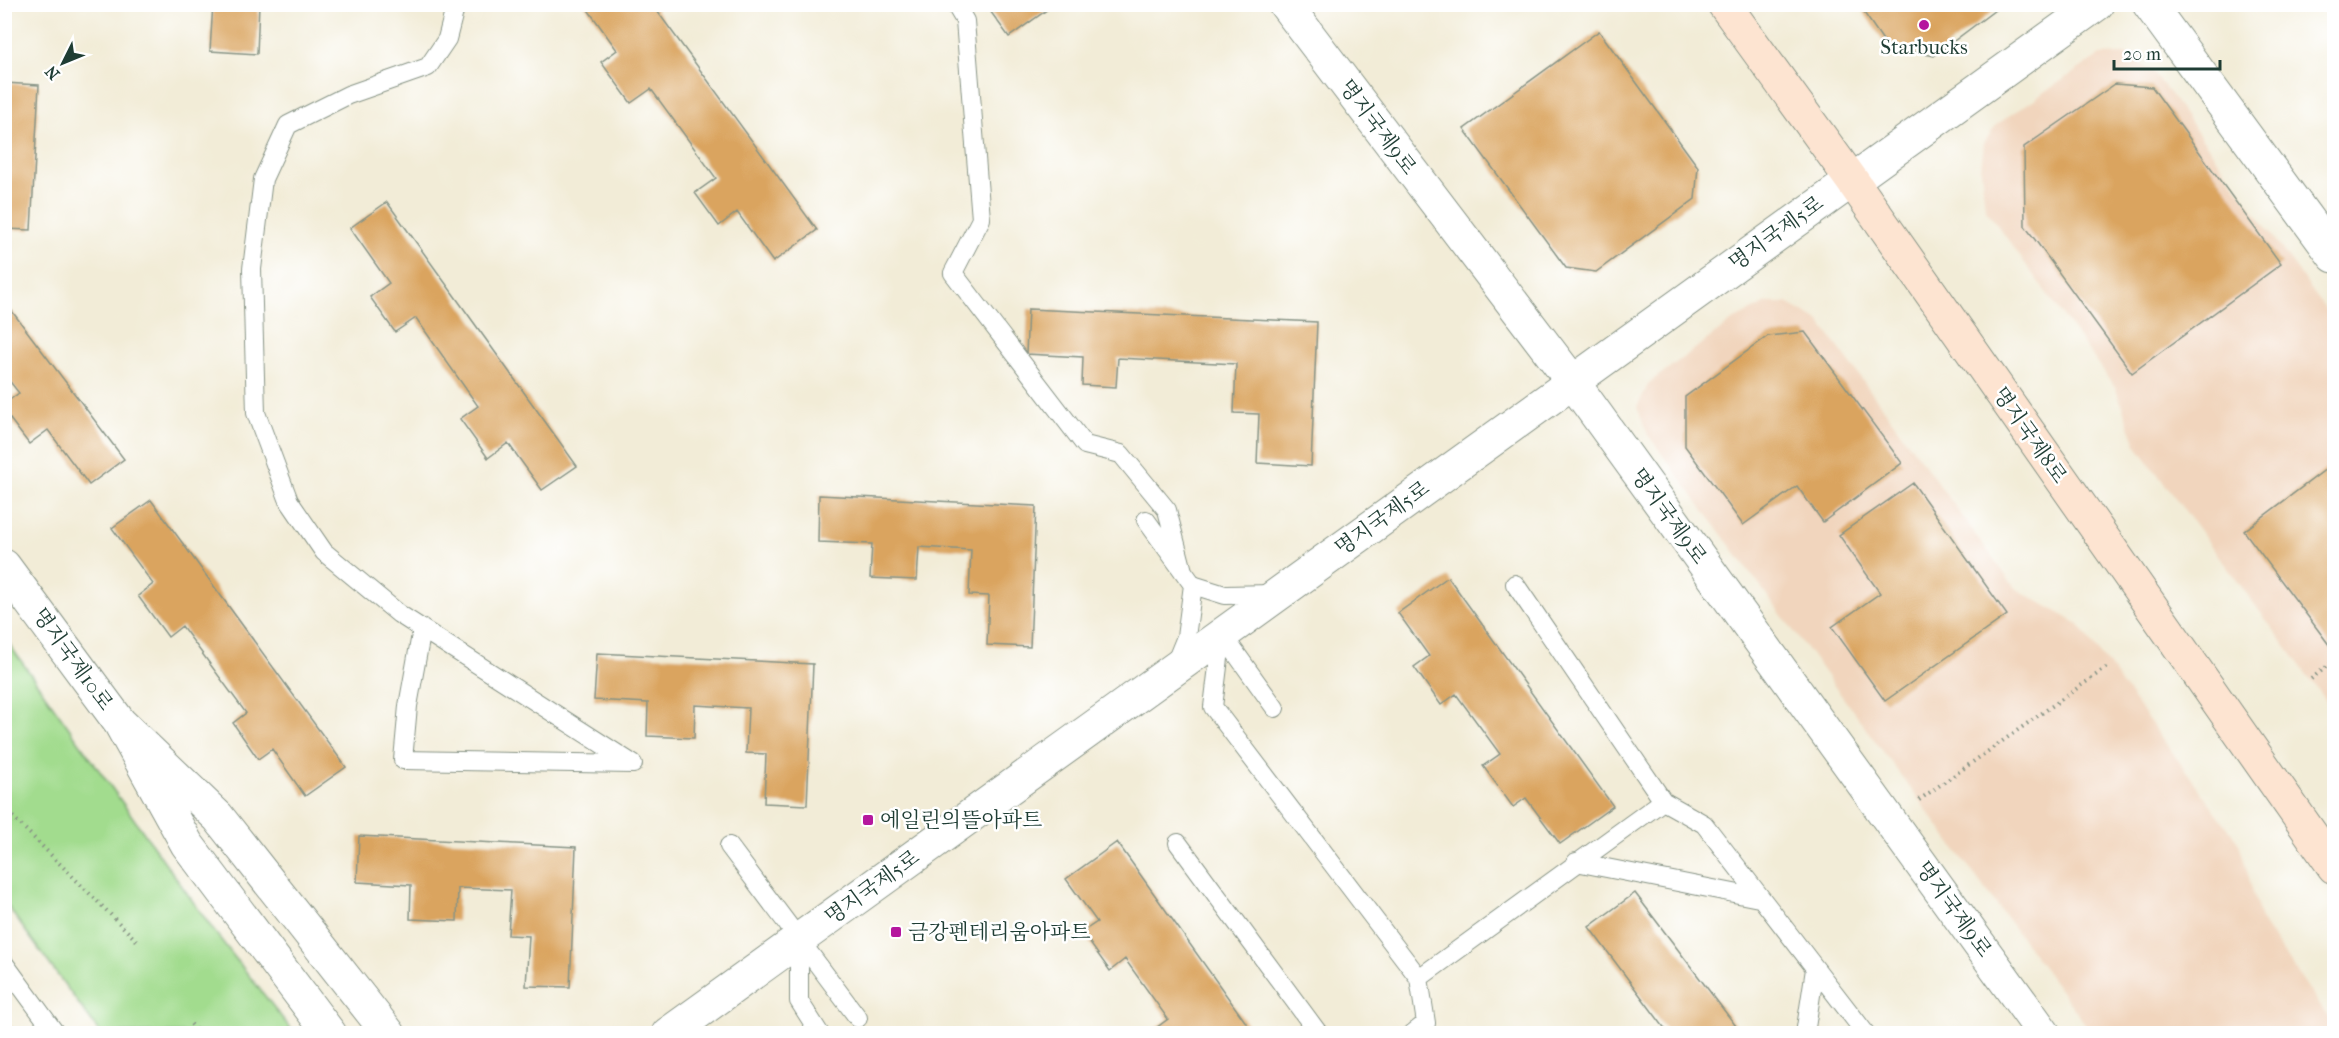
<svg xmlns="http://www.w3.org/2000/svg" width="2339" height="1038" font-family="'IM FELL French Canon','Noto Serif KR',serif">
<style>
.built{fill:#f1d5bd}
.green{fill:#a2dc8e;stroke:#608c61;stroke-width:1.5}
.building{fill:#daa45f}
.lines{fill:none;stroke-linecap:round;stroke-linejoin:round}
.lane-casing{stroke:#889486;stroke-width:20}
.street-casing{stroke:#889486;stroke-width:35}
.secondary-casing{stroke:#889486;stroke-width:35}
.path{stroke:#889486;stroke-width:4;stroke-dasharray:1.5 4.5;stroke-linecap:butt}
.lane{stroke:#fff;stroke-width:18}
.street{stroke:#fff;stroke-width:33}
.secondary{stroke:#fde4d1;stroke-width:33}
.poi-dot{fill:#b5179e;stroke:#fff;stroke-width:2}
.labels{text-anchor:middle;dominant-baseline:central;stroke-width:5;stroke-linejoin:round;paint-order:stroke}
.poi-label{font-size:21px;fill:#1f3d34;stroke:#fff;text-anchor:start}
.street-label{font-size:21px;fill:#1f3d34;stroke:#fff}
</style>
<rect width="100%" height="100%" fill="#fff"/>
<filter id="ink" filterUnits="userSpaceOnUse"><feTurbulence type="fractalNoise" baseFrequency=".0167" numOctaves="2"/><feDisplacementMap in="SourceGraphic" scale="12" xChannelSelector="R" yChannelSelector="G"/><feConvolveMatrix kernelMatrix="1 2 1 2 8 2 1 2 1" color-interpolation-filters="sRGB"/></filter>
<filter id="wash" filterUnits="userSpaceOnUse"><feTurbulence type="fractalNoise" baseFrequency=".008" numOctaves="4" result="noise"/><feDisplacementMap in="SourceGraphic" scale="24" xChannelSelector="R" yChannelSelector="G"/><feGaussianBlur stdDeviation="1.35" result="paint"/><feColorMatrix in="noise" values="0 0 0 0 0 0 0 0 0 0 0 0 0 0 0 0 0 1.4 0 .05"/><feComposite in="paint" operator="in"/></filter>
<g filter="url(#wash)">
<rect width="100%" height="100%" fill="#f2ecd7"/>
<path class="built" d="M2125,54L2153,71L2334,321V711L2136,445L2116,389L1985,208L1981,169L1984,143L1996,125L2100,55Z
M1767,303H1787L1819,321L2015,588L2078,624L2239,843L2261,920L2334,1026V1033H2092L1648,435L1637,407L1649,383L1735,319Z"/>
<path class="green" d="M4,637L214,931L294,1033H100L5,903Z"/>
<g id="blocks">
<path class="building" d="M213,4H259L257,54L210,51Z
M584,4H652L817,230L773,262L737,212L719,226L695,193L716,178L651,89L631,103L601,62L617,50Z
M985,4H1045L1048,9L1009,37Z
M1858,4H2003L1934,56L1887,46Z
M1599,31L1698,167L1695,199L1596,272L1566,268L1464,129Z
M4,83L39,85L31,230L4,229Z
M2115,84L2152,87L2281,264L2132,373L2025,226L2024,147Z
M387,202L577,466L542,490L508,443L488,458L460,419L478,406L416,318L395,332L370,297L389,283L350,228Z
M1028,309L1317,322L1311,466L1257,463L1259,414L1234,413L1236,364L1118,358L1116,387L1082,385L1083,357L1026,354Z
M11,310L124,459L89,485L48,430L29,444L4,411V404L19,393L4,374V316Z
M1805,332L1902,463L1823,522L1797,486L1743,525L1685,446V397L1768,336Z
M2334,463V642L2330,646L2244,531Z
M1913,483L2007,615L1885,701L1832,627L1880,593L1839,535Z
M819,495L1036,506L1030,647L987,645L989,596L969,595L971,550L919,547L917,580L870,578L872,544L818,542Z
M151,500L346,767L305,796L272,749L258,759L233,723L246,713L182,626L168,637L138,596L153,584L112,528Z
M1448,577L1613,806L1560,844L1526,798L1513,807L1483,766L1500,754L1456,694L1441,705L1414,667L1429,656L1398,613Z
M597,653L813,664L807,805L764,803L766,754L746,753L748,708L695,705L694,738L647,736L648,703L594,700Z
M359,836L576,847L570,987L526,986L529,936L508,935L511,890L458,888L457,921L410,919L411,885L357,882Z
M1117,842L1254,1034H1154L1152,1031L1168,1019L1125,959L1110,971L1082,932L1097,922L1066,879Z
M1635,893L1742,1034H1669L1589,927Z
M4,1017L16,1034H4Z"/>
</g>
</g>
<g filter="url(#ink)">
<use href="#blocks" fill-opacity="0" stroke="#889486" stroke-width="1.5"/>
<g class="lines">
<g class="lane-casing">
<path id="lane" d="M456,4L447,39L428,67L348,95L288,125L263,179L252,269L256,413L289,501L324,552L399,614L633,764
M955,4L965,21L981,219L953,273L1085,445L1121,454L1167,510L1183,571
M1146,520L1193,585L1225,595L1272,594
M1515,584L1663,801L1704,824L1866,1034
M422,629L408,706L403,760L633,764
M1222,634L1213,707L1419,978L1426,1023L1412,1034
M1222,634L1275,708
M1175,664L1186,637L1193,585
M1178,843L1319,1034
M729,846L858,1018
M1576,862L1759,898
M799,939V1001L820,1034
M4,963L56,1034
M1419,978L1663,801
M1805,1034L1815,969"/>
</g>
<g class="street-casing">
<path id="street" d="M1285,4L1572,381L2044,1034
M2149,4L2334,256
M4,566L120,723
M330,1034L187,844L120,723L218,817L389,1034
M668,1034L2097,4"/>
</g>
<g class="secondary-casing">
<path id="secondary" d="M1724,4L1851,179L2334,867"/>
</g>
<path class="path" d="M2311,679L2334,661
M1919,800L2110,665
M4,808L138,942
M191,1024L200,1034"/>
<use href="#lane" class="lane"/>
<use href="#street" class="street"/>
<use href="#secondary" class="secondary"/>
</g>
</g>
<g class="poi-dot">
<circle cx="1924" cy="25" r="6"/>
<rect x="862" y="814" width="12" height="12" rx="3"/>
<rect x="890" y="926" width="12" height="12" rx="3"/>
</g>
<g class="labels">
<g class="poi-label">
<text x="1924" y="47" text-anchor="middle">Starbucks</text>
<text x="880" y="820">에일린의뜰아파트</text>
<text x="908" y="932">금강펜테리움아파트</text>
</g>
<g class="street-label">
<text transform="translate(1378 127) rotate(53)">명지국제9로</text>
<text transform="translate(1776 233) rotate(-36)">명지국제5로</text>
<text transform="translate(2030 435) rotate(55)">명지국제8로</text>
<text transform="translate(1669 516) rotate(54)">명지국제9로</text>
<text transform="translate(1382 518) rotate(-36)">명지국제5로</text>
<text transform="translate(73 659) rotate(54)">명지국제10로</text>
<text transform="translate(872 887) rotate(-36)">명지국제5로</text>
<text transform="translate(1954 909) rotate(54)">명지국제9로</text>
</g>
</g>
<rect width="2339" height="1038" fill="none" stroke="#fff" stroke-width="24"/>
<g transform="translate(63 63) rotate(227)" stroke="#ffffff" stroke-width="4.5" paint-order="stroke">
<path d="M0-4.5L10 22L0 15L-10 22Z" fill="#1f3d34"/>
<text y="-9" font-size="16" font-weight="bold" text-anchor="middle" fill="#1f3d34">N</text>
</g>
<path d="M2114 60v9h106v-9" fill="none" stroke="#1f3d34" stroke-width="3"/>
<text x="2123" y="60" font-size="18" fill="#1f3d34" stroke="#ffffff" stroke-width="4.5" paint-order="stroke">20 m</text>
</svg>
